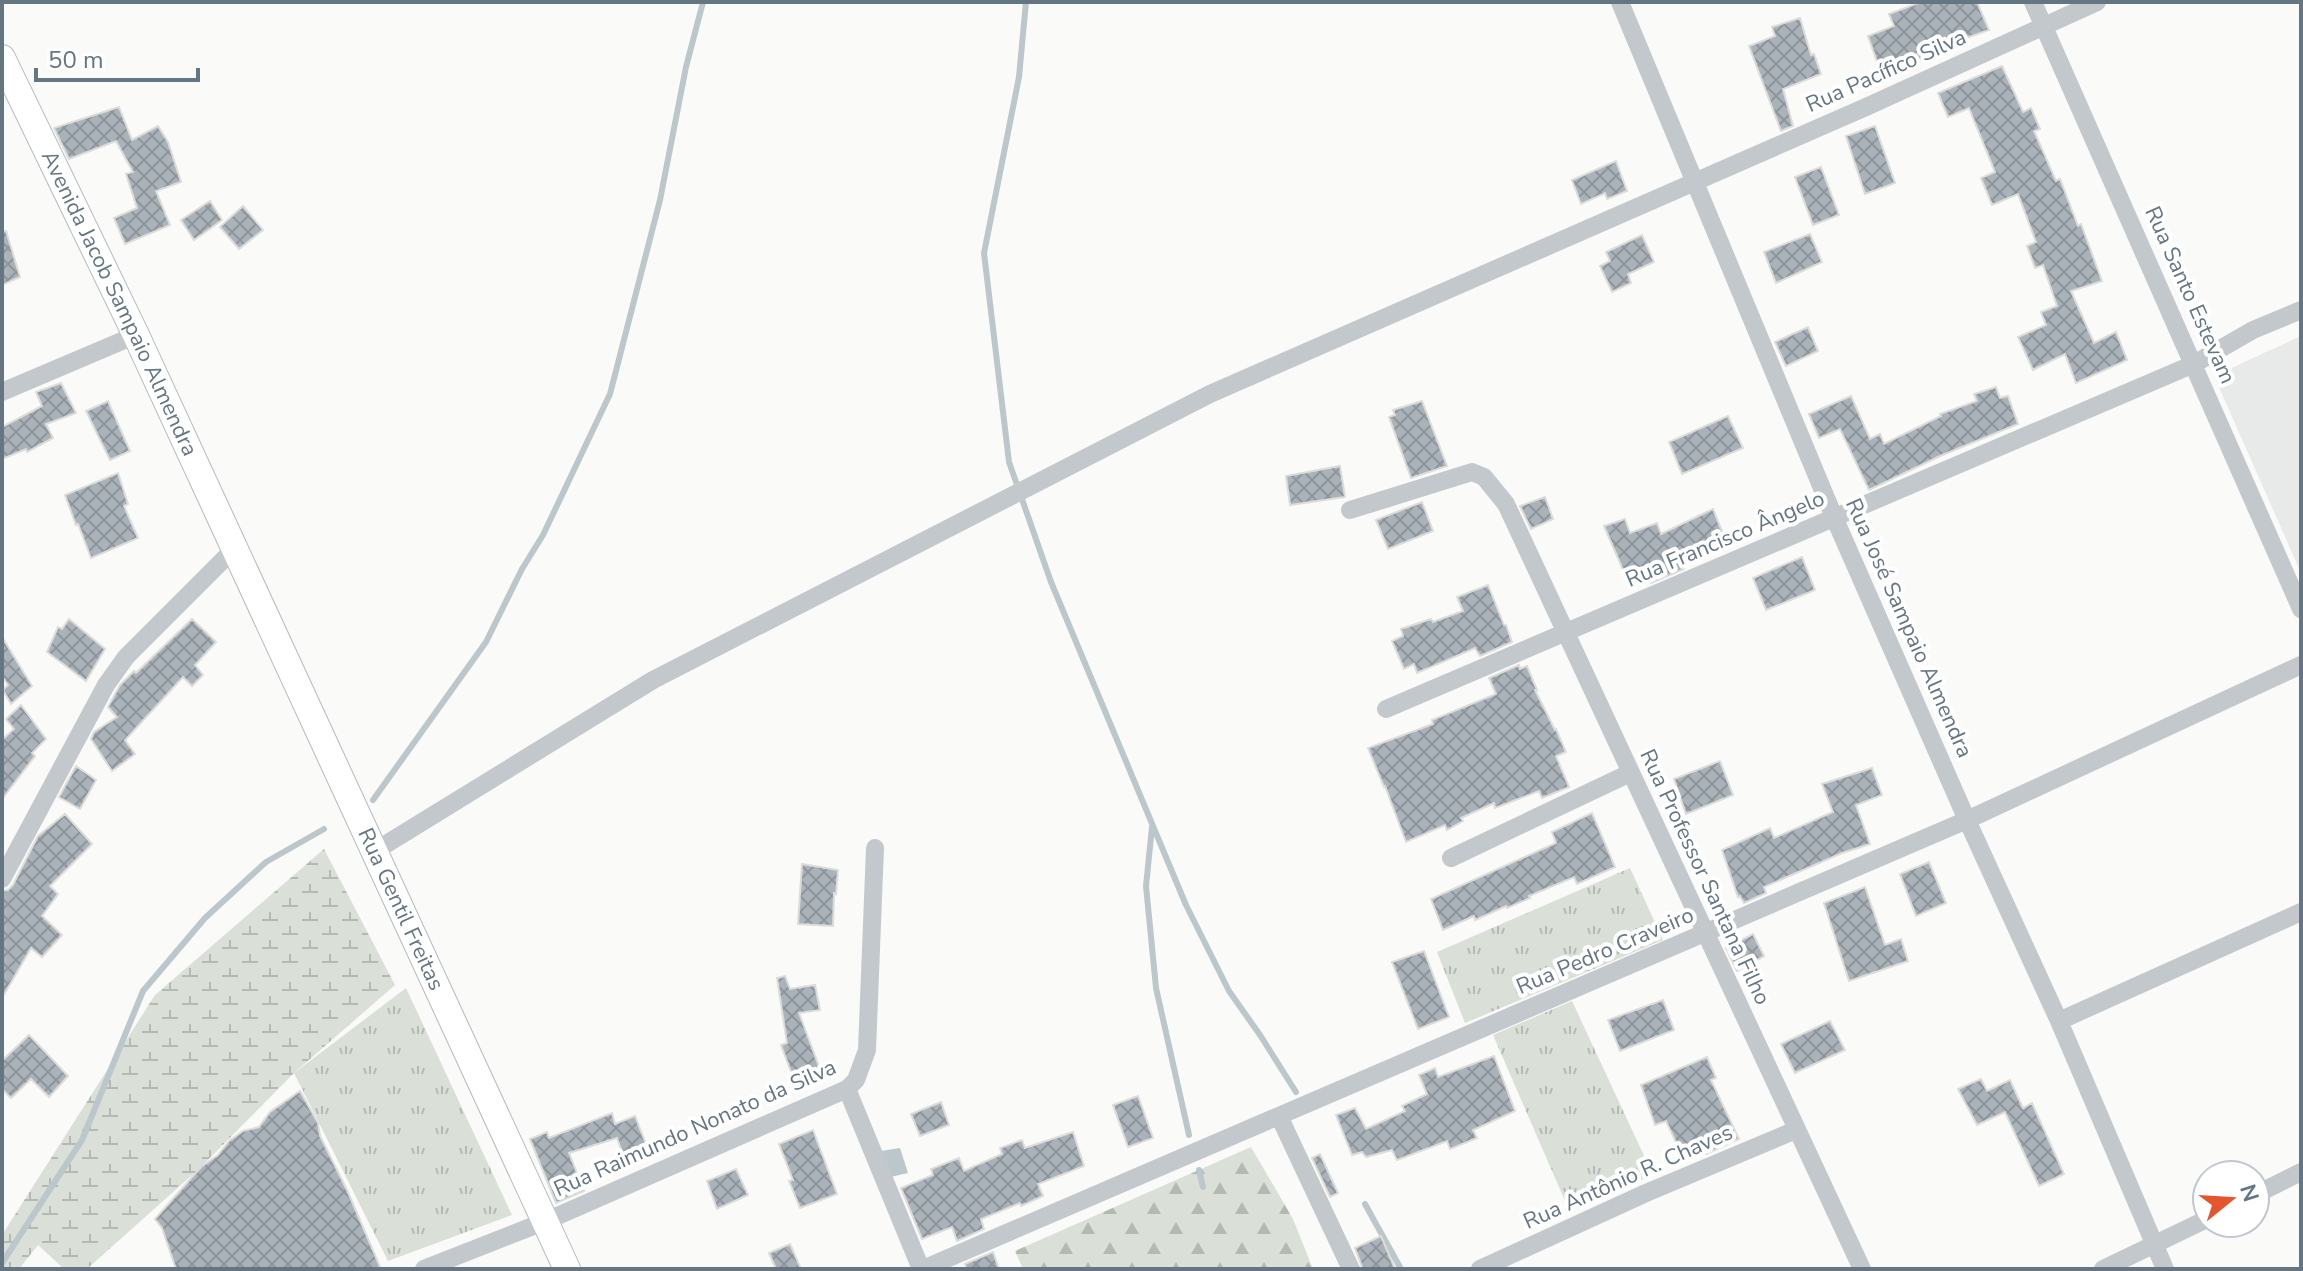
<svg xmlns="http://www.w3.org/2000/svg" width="2303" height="1271" font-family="'Nunito Sans',sans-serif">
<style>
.built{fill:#e8e9e9}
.grass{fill:url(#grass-tufts)}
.forest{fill:url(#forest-firs)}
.wetland{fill:url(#wetland-marsh)}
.water{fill:#bbc7cb}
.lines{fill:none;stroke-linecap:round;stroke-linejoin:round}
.stream{stroke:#bbc7cb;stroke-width:6}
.building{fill:url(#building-cross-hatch);stroke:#dcdcda;stroke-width:2}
.secondary-casing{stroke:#b3babf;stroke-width:28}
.street{stroke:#c3c8cc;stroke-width:18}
.secondary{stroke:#fff;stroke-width:26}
.labels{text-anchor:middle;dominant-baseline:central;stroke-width:8;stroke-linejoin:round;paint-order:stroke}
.street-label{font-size:22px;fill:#657683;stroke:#fff}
</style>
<defs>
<pattern id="grass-tufts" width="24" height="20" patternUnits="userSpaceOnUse" patternTransform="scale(2)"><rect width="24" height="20" fill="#dadfd7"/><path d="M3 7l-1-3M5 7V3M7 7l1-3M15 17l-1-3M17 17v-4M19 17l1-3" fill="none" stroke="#b4b9b4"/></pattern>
<pattern id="forest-firs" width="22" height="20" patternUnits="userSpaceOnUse" patternTransform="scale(2)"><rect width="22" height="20" fill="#dadfd7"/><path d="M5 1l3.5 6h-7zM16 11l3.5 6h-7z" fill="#b4b9b4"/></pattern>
<pattern id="wetland-marsh" width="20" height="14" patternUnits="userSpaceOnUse" patternTransform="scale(2)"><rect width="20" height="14" fill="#dadfd7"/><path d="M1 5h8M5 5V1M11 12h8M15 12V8" fill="none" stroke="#b4b9b4"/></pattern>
<pattern id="building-cross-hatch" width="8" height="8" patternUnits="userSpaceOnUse" patternTransform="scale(2)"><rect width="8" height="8" fill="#aab3b9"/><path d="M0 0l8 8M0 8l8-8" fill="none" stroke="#8e969c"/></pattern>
</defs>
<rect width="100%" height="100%" fill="#fafaf8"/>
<path class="built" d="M2301,336V573L2214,376Z"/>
<path class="grass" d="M1630,868L1663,940L1465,1023L1437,952Z
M406,988L512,1215L388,1261L294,1073Z
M1572,1001L1653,1175L1569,1210L1493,1035Z"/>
<path class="forest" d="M1251,1147L1293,1219L1313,1269H1023L1015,1251Z"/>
<path class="wetland" d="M324,849L395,985L294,1073L201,1167L87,1269H64L38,1245L19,1269H2V1235L155,995Z"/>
<path class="water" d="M900,1148L908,1173L886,1178L881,1151Z"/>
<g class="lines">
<path class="stream" d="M1026,2L1019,77L984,253L1009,462L1051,582L1186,905L1229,991L1260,1035L1296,1092
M373,800L486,642L522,569L543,535L610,394L660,200L686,67L703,2
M1152,827L1146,886L1156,988L1189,1135
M1199,1170L1203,1187
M1365,1204L1401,1269
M2,1263L82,1140L143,991L205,918L266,862L324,829"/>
</g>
<path class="building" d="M1921,2H1977L1989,30L1946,45L1948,50L1910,66L1908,61L1880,70L1868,36L1894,26L1889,14Z
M1800,18L1811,55L1814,54L1821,74L1783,89L1793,126L1781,131L1749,46L1775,36L1772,27Z
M2002,66L2023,112L2031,108L2040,129L2034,131L2056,181L2060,179L2078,226L2081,224L2102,281L2071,291L2094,343L2116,332L2127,360L2076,383L2065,354L2033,370L2018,337L2046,325L2041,312L2057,306L2043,265L2035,268L2027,246L2036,242L2018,194L1992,205L1981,178L1995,172L1969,108L1948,117L1938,93Z
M119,107L132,140L158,126L168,142L181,182L156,191L170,225L125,244L114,218L137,208L126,174L133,172L116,141L69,159L54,128Z
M1875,126L1895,183L1865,194L1846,136Z
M1616,161L1627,191L1607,199L1605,193L1581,204L1572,180Z
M1821,167L1839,215L1813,225L1795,177Z
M210,201L222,220L194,240L181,220Z
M243,206L263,230L239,249L220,227Z
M2,231H6L20,277L2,285Z
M1810,234L1822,262L1776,283L1764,252Z
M1642,235L1654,262L1628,274L1631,283L1612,292L1600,266L1610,261L1606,252Z
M1808,327L1818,351L1786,366L1775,342Z
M61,383L76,413L46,424L53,438L27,452L26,449L2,459V427L42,406L36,392Z
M1996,387L2000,398L2008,396L2018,424L1940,456L1869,490L1840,429L1819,438L1809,414L1851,396L1870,439L1880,434L1884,444L1941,416L1940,414L1977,401L1974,394Z
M108,401L130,451L110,460L86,411Z
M1422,401L1447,466L1411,478L1389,417L1395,415L1393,410Z
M1728,416L1743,448L1682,474L1669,442Z
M1340,466L1345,497L1290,505L1286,476Z
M118,473L128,504L124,506L138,538L91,558L78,524L76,525L65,495Z
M1545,497L1553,519L1531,529L1520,506Z
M1422,502L1433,531L1388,549L1376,520Z
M1713,509L1728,546L1683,566L1684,569L1651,583L1646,570L1627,579L1604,526L1625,519L1630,533L1657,523L1661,534Z
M1802,557L1815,590L1766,610L1753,578Z
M1488,585L1504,625H1506L1512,642L1480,656L1475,648L1417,673L1414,664L1404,669L1392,641L1403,636L1401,629L1431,619L1433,622L1463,611L1457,597Z
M69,619L105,649L86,681L47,652L58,627L62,629Z
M192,619L216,642L195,665L203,675L192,686L183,677L125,740L135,754L112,771L91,739L94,732L117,717L108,707L120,685L134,671L136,673Z
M2,637L32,686L11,704L3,690L8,685L2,676Z
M1519,665L1520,669L1527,666L1537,690H1535L1555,730L1556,729L1566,752L1556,756L1569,787L1542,798L1539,791L1495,808L1494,803L1461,818L1463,821L1447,830L1445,825L1406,842L1385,786L1384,787L1368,748L1433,724L1432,720L1496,694L1489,678Z
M21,705L46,739L32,753L35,756L2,799V740L14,729L6,719Z
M1720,761L1733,795L1686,814L1674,779Z
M76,766L96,780L80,809L59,797Z
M1872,768L1882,795L1856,805L1870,844L1842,853L1764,887L1766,893L1744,903L1740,896L1738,897L1722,850L1770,828L1774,838L1833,812L1822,784Z
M1592,813L1615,867L1577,884L1574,877L1529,896L1530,898L1507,908L1506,906L1475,920L1474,916L1443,930L1431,899L1556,843L1552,832Z
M65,814L92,844L50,886L58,894L42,916L62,935L42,957L31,948L2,998V891L8,890L13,885L38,836Z
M1929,862L1946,903L1916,916L1900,874Z
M802,864L838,870L836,894L834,893L833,926L798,924Z
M1865,887L1885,945L1901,939L1908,961L1849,981L1824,903Z
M1753,934L1764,956L1737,971L1726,948Z
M1424,951L1449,1017L1418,1029L1392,962Z
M785,976L790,989L815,985L820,1010L799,1013L824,1080L798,1090L781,1045L787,1043L777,978Z
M1663,1000L1674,1030L1620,1051L1608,1020Z
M1830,1021L1845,1050L1795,1073L1781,1044Z
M29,1035L68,1076L49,1097L31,1079L11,1098L2,1089V1061Z
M1494,1056L1515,1111L1473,1130L1477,1138L1450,1149L1447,1141L1397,1160L1392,1150L1366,1157L1362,1152L1352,1155L1336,1115L1355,1108L1366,1129L1405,1111L1402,1106L1427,1094L1419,1075L1435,1068L1438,1077Z
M1707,1057L1716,1078L1711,1080L1739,1139L1706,1154L1701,1145L1682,1155L1666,1121L1655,1125L1641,1085Z
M1981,1079L1987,1091L2010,1080L2023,1108L2032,1103L2064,1174L2039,1186L2005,1112L1977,1125L1958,1089Z
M300,1091L318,1123L320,1136L347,1190L381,1269H176L162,1228L155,1219L201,1167L218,1155L229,1141L243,1131L259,1127L270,1112Z
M1138,1096L1153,1138L1128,1147L1113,1105Z
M941,1102L949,1125L920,1136L911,1114Z
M612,1113L615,1124L635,1116L651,1157L627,1166L617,1138L569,1153L584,1191L556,1203L530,1139L547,1132L549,1138Z
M813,1130L837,1194L800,1208L789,1181L793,1180L779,1144Z
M1073,1132L1084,1166L1038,1184L1043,1196L1021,1206L1020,1203L981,1219L984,1229L957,1241L952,1227L922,1239L901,1188L933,1175L931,1169L959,1158L964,1171L1002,1154L1000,1148L1022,1140L1025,1148Z
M1320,1154L1338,1193L1330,1197L1312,1158Z
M736,1169L748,1195L717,1209L707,1181Z
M1381,1236L1395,1269H1363L1355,1248Z
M790,1244L801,1269H776L769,1253Z
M993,1252L999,1269H967L965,1264Z"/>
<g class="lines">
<g class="secondary-casing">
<g id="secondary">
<path id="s1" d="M2,58L136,335L567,1269"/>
</g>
</g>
<path class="street" d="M1620,2L1834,517L1967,820L2059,1021L2165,1269
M2033,2L2301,609
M2,392L136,335
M1350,510L1472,472L1484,477L1506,504L1862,1269
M1386,709L2194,364L2253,330L2301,310
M375,851L653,680L1210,394L1866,107L2097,2
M1451,858L1630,773
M2,879L106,685L126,657L235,548
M2059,1021L2301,912
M847,1089L921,1269
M1279,1116L1351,1269
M2255,1195L2301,1172
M424,1269L546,1221L847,1089L856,1080L867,1050L875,848
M923,1269L1967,820L2301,665
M1480,1269L1646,1193L1796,1130
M2103,1269L2207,1219"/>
<use href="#secondary" class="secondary"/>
</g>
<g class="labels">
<g class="street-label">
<text transform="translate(1886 71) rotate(-24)">Rua Pacífico Silva</text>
<text transform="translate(2190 295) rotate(66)">Rua Santo Estevam</text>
<text stroke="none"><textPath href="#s1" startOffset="272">Avenida Jacob Sampaio Almendra</textPath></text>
<text transform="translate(1725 539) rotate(-23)">Rua Francisco Ângelo</text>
<text transform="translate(1909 628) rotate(66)">Rua José Sampaio Almendra</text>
<text transform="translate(1705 877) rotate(65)">Rua Professor Santana Filho</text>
<text stroke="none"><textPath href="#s1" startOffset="940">Rua Gentil Freitas</textPath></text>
<text transform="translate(1605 951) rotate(-23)">Rua Pedro Craveiro</text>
<text transform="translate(695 1128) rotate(-24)">Rua Raimundo Nonato da Silva</text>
<text transform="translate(1628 1177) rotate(-24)">Rua Antônio R. Chaves</text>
</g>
</g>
<rect width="2303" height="1271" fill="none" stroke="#657683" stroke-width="8"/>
<g transform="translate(2231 1199) rotate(72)"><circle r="38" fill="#ffffff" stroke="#c1c8cd" stroke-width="2"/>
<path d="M0-6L14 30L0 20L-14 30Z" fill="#e4572e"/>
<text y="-12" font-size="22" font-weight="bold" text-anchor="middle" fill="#657683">N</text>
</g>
<path d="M36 68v12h162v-12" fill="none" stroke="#657683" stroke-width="4"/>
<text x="48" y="68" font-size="24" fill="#657683" stroke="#ffffff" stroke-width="6" paint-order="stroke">50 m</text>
</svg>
